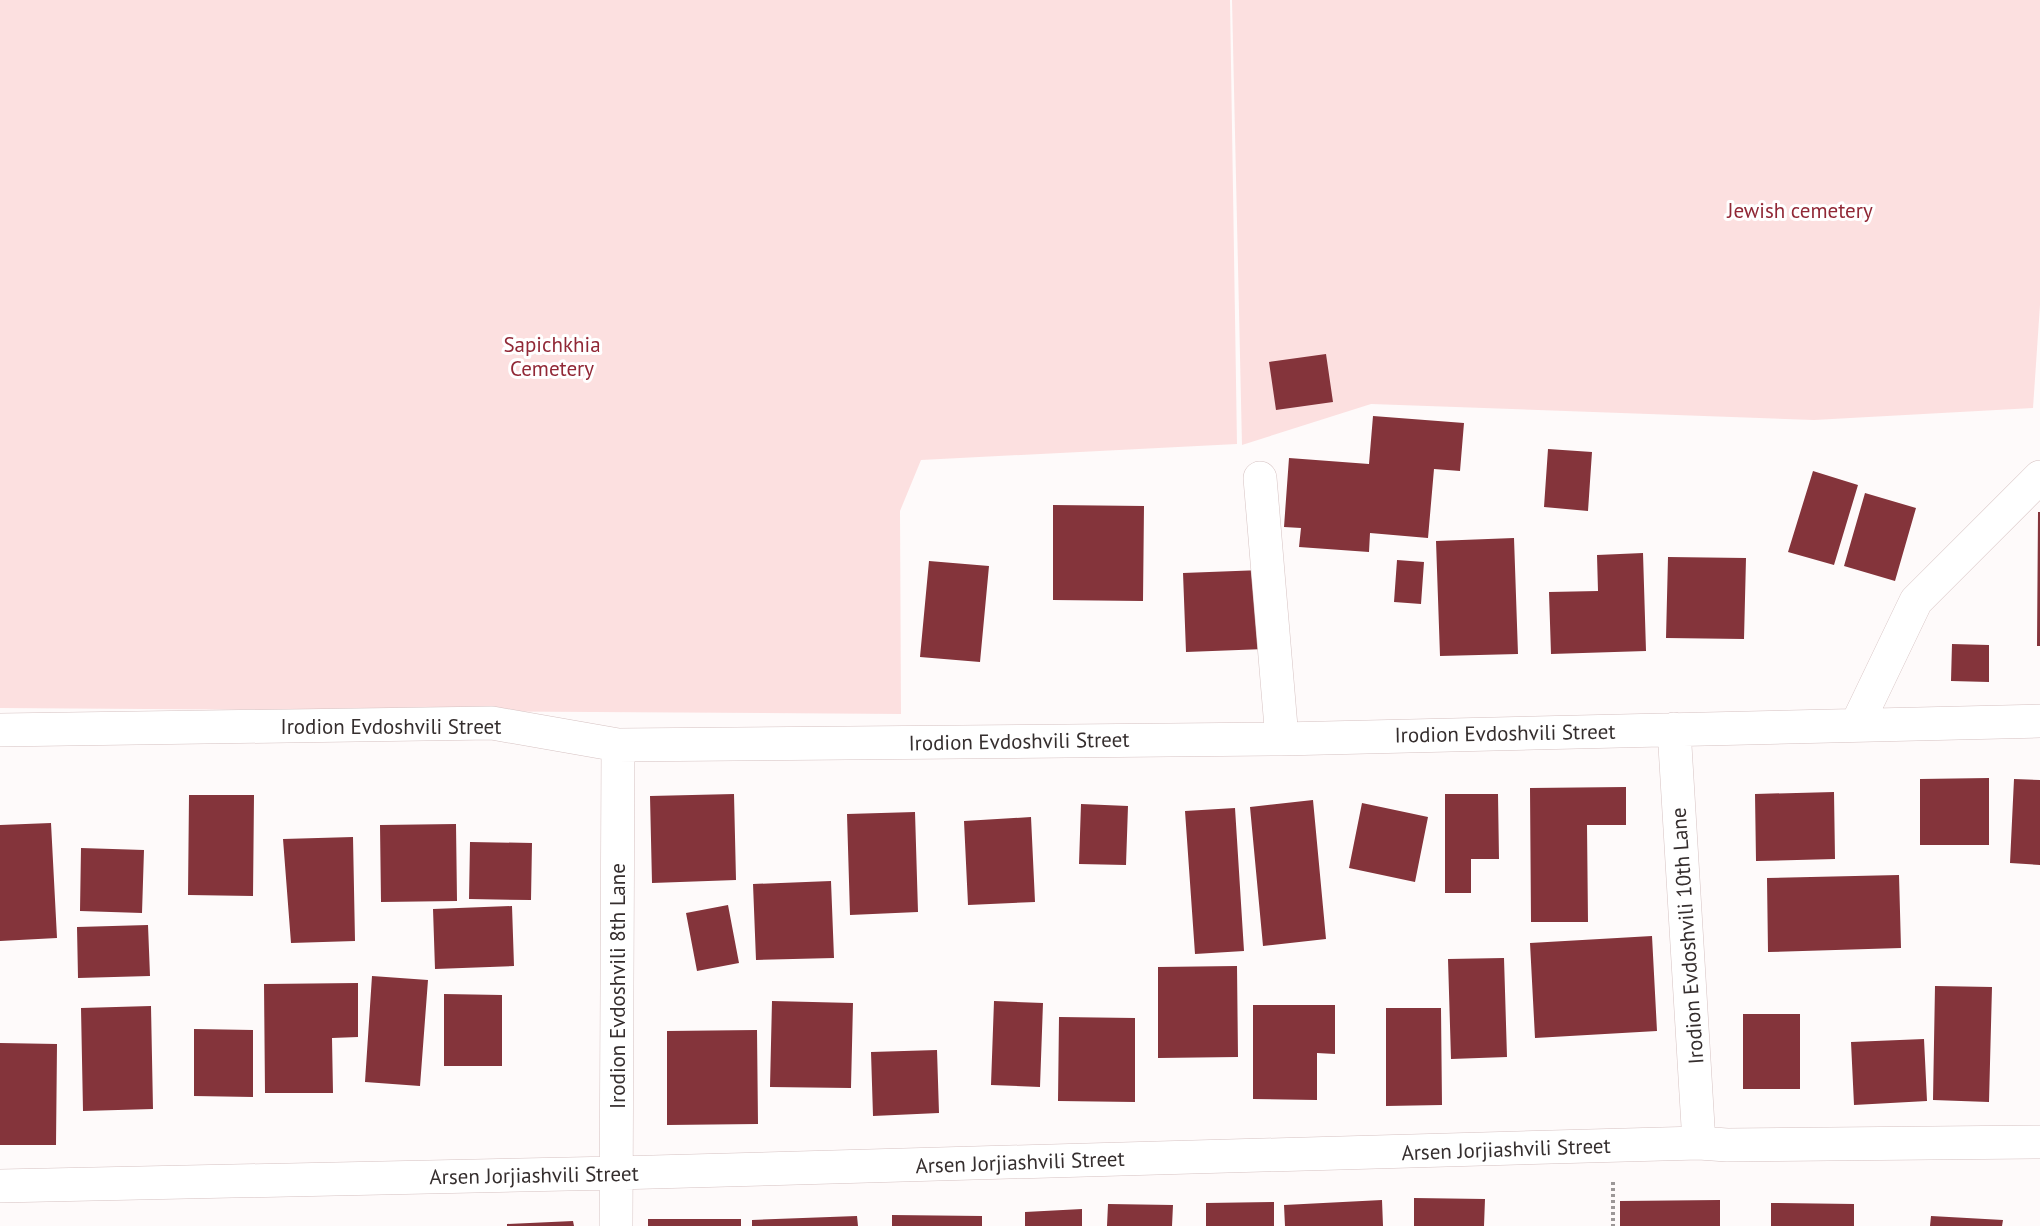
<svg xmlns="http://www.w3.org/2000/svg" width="2040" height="1226" font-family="'PT Sans',sans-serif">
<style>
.green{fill:#fce0e0}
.building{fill:#84343b}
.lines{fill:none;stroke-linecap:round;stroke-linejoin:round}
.minor-casing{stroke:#d6c2c2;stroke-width:34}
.path{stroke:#9c9797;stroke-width:4;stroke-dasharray:3 3;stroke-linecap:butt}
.minor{stroke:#fff;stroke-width:33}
.labels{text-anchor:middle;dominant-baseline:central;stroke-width:6;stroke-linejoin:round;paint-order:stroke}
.park-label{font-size:21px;fill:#912836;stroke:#fff}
.street-label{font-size:21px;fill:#352e2e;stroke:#fff}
</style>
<rect width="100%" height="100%" fill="#fefafa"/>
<path class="green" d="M0,0H1230L1237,444L921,460L900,511L901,714L0,708Z
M1232,0H2040V305L2033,408L1814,420L1371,404L1242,445Z"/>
<path class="building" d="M1326,354L1333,402L1276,410L1269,362Z
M1373,416L1464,423L1460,471L1434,469L1428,538L1370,533L1369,552L1299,547L1301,528L1284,527L1289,458L1369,464Z
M1548,449L1592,452L1588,511L1544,507Z
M1813,471L1858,485L1834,565L1788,552Z
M1865,493L1916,508L1895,581L1844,566Z
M1053,505L1144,506L1143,601L1053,600Z
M2038,512H2040V646H2037Z
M1514,538L1518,654L1440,656L1436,541Z
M1643,553L1646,651L1551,654L1549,592L1598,591L1597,555Z
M1668,557L1746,558L1744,639L1666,638Z
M1397,560L1424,562L1421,604L1394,602Z
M929,561L989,566L980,662L920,657Z
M1262,570L1265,649L1186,652L1183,573Z
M1952,644L1989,645V682L1951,681Z
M1989,778V845H1920V779Z
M2014,779L2040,780V865L2010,863Z
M1626,787V825H1587L1588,922H1531L1530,788Z
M1834,792L1835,859L1756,861L1755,794Z
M734,794L736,880L652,883L650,796Z
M1445,794H1498L1499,859H1471V893H1445Z
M189,795H254L253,896L188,895Z
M1313,800L1326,939L1263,946L1250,807Z
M1362,803L1428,817L1415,882L1349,868Z
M1081,804L1128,806L1126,865L1079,864Z
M1235,808L1244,951L1195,954L1185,811Z
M915,812L918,912L850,915L847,814Z
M1031,817L1035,902L968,905L964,821Z
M51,823L57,938L0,941V825Z
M456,824L457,901L381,902L380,825Z
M353,837L355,941L291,943L283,839Z
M470,842L532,843L531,900L469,899Z
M81,848L144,850L142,913L80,911Z
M1899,875L1901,948L1768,952L1767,878Z
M831,881L834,958L756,960L753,884Z
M728,905L739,963L697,971L686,913Z
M512,906L514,966L435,969L433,909Z
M148,925L150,976L78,978L77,927Z
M1652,936L1657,1031L1535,1038L1530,943Z
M1504,958L1507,1057L1451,1059L1448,959Z
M1237,966L1238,1057L1158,1058V967Z
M372,976L428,980L420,1086L365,1082Z
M358,983V1037L332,1038L333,1093H265L264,984Z
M1935,986L1992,987L1989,1102L1933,1100Z
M444,994L502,995V1066H444Z
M772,1001L853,1003L851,1088L770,1087Z
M994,1001L1043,1003L1040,1087L991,1085Z
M1253,1005H1335V1054L1317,1053V1100L1253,1099Z
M151,1006L153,1109L83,1111L81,1008Z
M1386,1008H1441L1442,1105L1386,1106Z
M1743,1014H1800V1089H1743Z
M1059,1017L1135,1018V1102L1058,1101Z
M194,1029L253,1030V1097L194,1096Z
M757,1030L758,1124L667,1125V1031Z
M1924,1039L1927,1101L1854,1105L1851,1042Z
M0,1043L57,1044L56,1145H0Z
M937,1050L939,1113L873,1116L871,1052Z
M1414,1198L1485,1199L1484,1226H1414Z
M1382,1200L1383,1226H1285L1284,1205Z
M1720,1200V1226H1620V1201Z
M1274,1202V1226H1206V1203Z
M1771,1203L1854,1204V1226H1771Z
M1108,1204L1173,1205L1172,1226H1107Z
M1082,1209V1226H1025V1212Z
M892,1215L982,1216V1226H892Z
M857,1216L858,1226H752V1220Z
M1931,1216L2003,1220L2002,1226H1930Z
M648,1219H741V1226H648Z
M573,1221L574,1226H507V1224Z"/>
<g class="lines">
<g class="minor-casing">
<path id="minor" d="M1260,478L1282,739
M1857,724L1916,601L2040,477
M1674,729L1699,1143
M0,730L492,723L618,745L1282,739L2040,721
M0,1186L616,1173L1699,1143L1727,1145L2040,1142
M616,1226L618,745"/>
</g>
<path class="path" d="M1613,1182V1226"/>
<use href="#minor" class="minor"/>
</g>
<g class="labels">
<g class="park-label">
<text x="1800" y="210">Jewish cemetery</text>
<text x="552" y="344">Sapichkhia<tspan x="552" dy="24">Cemetery</tspan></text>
</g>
<g class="street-label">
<text x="391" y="726">Irodion Evdoshvili Street</text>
<text transform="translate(1505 733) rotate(-1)">Irodion Evdoshvili Street</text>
<text transform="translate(1019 741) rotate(-1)">Irodion Evdoshvili Street</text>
<text transform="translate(1687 936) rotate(-94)">Irodion Evdoshvili 10th Lane</text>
<text transform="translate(617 986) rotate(-90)">Irodion Evdoshvili 8th Lane</text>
<text transform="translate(1506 1149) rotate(-2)">Arsen Jorjiashvili Street</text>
<text transform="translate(1020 1162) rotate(-2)">Arsen Jorjiashvili Street</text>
<text transform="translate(534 1175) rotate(-1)">Arsen Jorjiashvili Street</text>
</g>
</g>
</svg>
